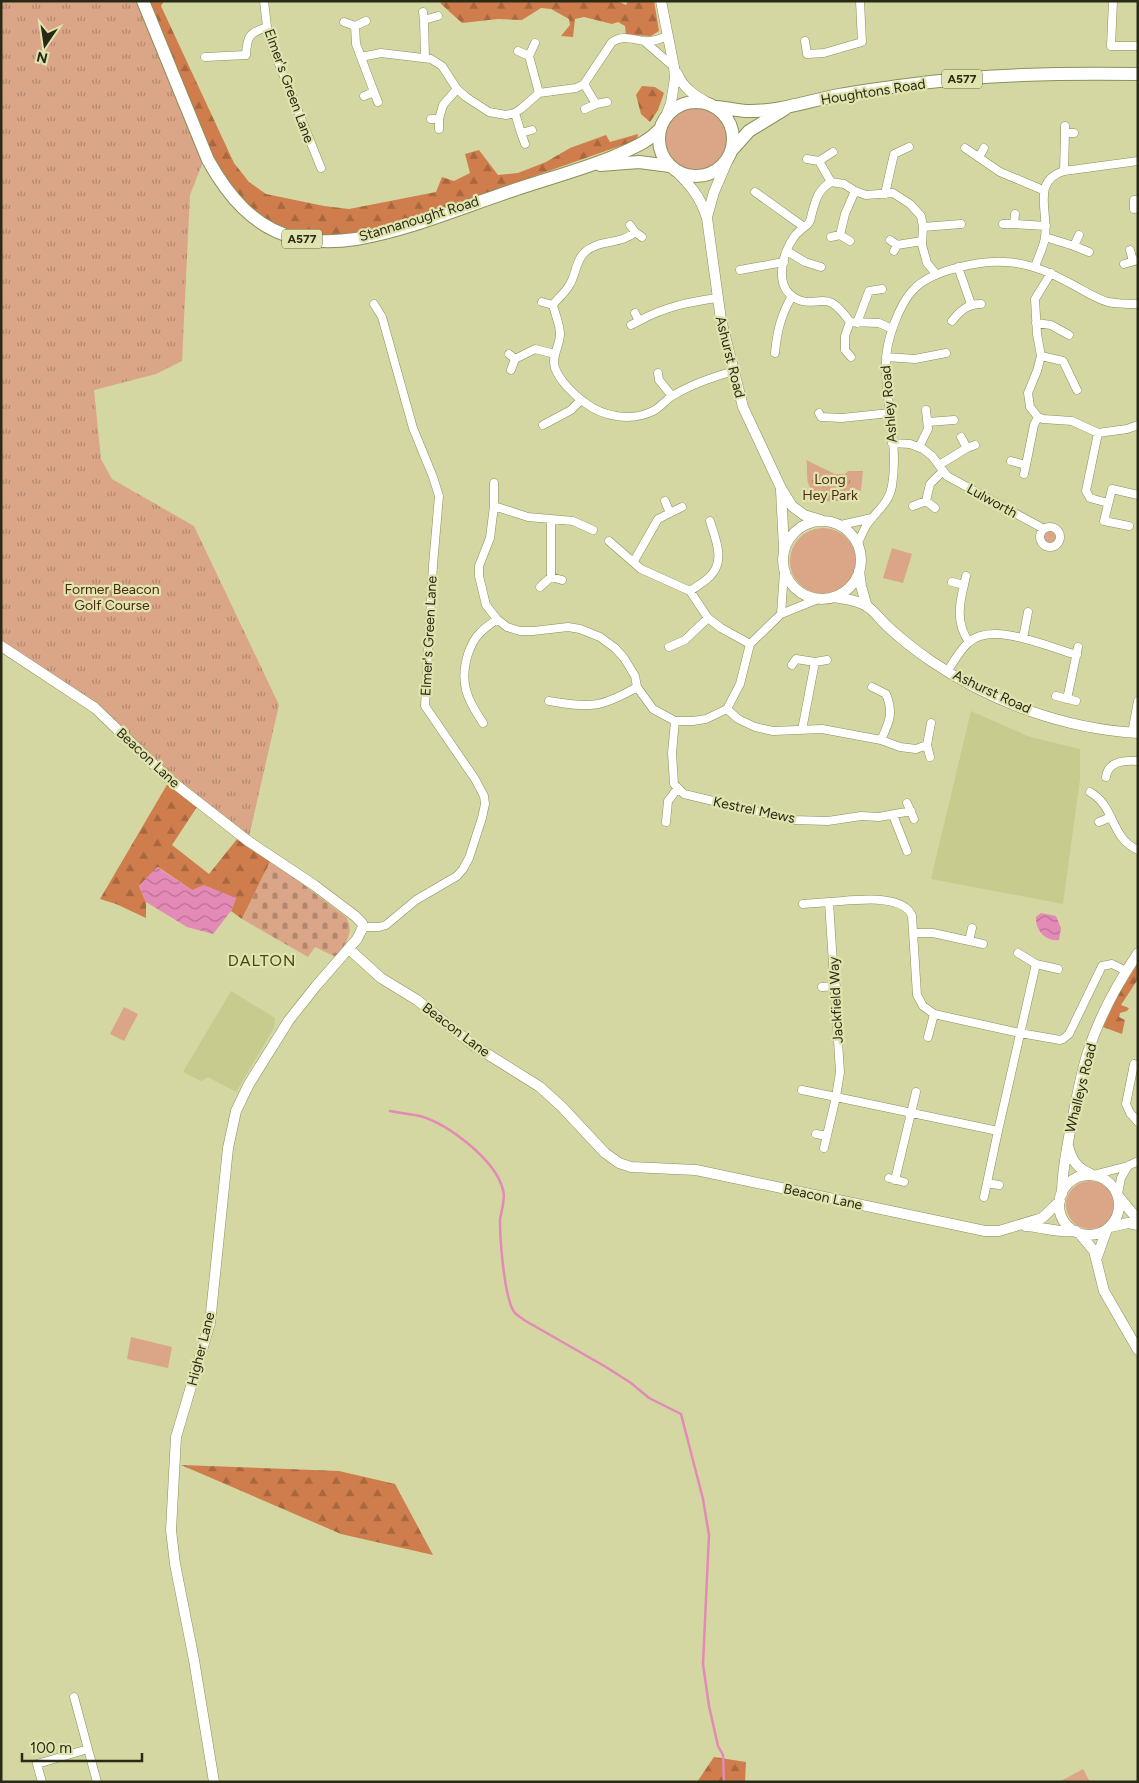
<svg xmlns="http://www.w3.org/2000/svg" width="1139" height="1783" font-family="Figtree,sans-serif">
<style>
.built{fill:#c8cb8e}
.grass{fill:#dba688}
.forest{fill:url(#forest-firs)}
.cemetery{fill:url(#cemetery-stones)}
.park{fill:url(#park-tufts)}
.water{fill:url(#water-waves)}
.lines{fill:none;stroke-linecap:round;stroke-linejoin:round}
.stream{stroke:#e48ab6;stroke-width:2.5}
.minor-casing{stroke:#8d8f5c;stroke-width:9}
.tertiary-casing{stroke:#8d8f5c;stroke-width:11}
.primary-casing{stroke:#8d8f5c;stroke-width:14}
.minor{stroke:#fff;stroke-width:8}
.tertiary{stroke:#fff;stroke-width:10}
.primary{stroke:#fff;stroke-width:12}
.labels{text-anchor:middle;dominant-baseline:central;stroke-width:4.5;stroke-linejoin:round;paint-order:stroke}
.shield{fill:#e1e4ae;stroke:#606243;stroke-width:1}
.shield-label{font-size:12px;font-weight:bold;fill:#292a15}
.street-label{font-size:14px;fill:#292a15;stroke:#e1e4ae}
.park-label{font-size:14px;fill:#4b2914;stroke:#e1e4ae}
.quarter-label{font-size:16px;letter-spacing:1px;fill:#474815;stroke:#e1e4ae}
</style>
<defs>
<pattern id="forest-firs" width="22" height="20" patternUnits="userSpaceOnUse" patternTransform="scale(1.25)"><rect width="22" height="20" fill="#cf7d4c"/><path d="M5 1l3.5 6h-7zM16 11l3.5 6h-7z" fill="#a8673e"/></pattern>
<pattern id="cemetery-stones" width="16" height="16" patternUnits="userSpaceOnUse" patternTransform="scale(1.25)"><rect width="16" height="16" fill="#dba688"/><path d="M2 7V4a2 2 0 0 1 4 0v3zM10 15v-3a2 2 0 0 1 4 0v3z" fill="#b2876e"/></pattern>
<pattern id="park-tufts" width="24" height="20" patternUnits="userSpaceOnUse" patternTransform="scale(1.25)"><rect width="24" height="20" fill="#dba688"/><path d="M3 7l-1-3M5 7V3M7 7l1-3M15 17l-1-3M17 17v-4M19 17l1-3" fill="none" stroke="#b2876e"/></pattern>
<pattern id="water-waves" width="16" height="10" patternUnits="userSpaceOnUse" patternTransform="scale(1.25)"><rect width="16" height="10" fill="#e48ab6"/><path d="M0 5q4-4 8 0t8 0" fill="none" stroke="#b97193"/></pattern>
</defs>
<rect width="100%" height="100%" fill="#d4d7a1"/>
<path class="built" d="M971,711L1030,737L1080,749V779L1063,904L931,879Z
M231,991L275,1018L274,1028L236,1092L208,1077L201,1081L183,1072Z"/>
<path class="grass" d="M662 139a33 33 0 1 1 66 0a33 33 0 1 1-66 0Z
M790 561a33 33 0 1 1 66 0a33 33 0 1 1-66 0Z
M1042 537a7 7 0 1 1 14 0a7 7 0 1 1-14 0Z
M892,548L912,554L903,583L883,578Z
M124,1007L138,1014L124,1041L110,1034Z
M1066 1205a24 24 0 1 1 48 0a24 24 0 1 1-48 0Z
M131,1337L172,1347L168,1368L127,1359Z
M1083,1769L1090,1782H1059Z"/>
<path class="forest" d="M145,1H164L161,6L234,163L249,182L266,194L324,206L349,209L436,192L442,177L454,181L470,173L465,154L479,150L498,175L518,173L546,162L570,148L606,135L610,142L638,134L637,140L443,208L372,232L338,237H312L267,224L217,173Z
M440,1H617L626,5L628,1H654L659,31L651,36L626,35L625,26L618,22L612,24L584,17L575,19L573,37L561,36L570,25L569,19L551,9L541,8L522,20L498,19L462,23L441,4Z
M642,86L655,87L664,93L658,110L650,122L641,114L636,95Z
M168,783L197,807L172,845L209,874L237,839L271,860L242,919L231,911L236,898L192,890L158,867L139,886L146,902V918L116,904L100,899Z
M1138,963V979L1121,1005L1129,1008L1127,1011L1120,1013L1119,1017L1125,1020L1122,1034L1103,1027L1118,995Z
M181,1465L339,1471L395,1484L433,1555L341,1534Z
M714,1757L746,1762L745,1782H697Z"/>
<path class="cemetery" d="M271,860L346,917C355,932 346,944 336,957L315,947L308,957L242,919Z"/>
<path class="park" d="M1,1H137L203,162L190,195L182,361L156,374L94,390L101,459L112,479L194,526L279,705L248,841L95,708L1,646Z
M806,460L835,474H845L848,471H863L861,491L855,489L854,497C836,504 815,505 808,483C806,476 808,467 806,460Z"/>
<path class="water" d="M157,867L192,890L204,885L236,898L231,911L213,934L187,927L146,902L139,886Z
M1041,913L1056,916L1061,928L1059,940C1046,942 1035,930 1036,917Z"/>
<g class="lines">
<path class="stream" d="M390,1111C400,1113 410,1114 420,1116C448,1124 496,1160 503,1190C506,1199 501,1211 500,1220C500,1238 504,1300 515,1313C518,1316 522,1318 524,1320L606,1367L631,1383L649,1398L681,1414L703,1499L709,1535L703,1664L709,1706L718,1746L723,1755L724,1782"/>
<g class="minor-casing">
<path id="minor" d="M264,1L267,27L273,49L321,168
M1113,1L1111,46H1138
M423,12L424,20L438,16
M424,20L425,57
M344,22L355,26L366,21
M355,26L356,44L374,92
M644,41L674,67
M805,41L807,54L824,53L862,42L860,1
M518,51L529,56L535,43
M529,56L539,93
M205,57L246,55C247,36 249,33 267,27
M361,57L381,53L431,59L442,66L457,89L466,97L489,112L506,115L515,113L522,108L539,93L576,88L584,84L612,42C623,35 631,39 644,41C652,42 660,39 668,36
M584,84L596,104
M364,96L374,92L378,102
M585,109L596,104L607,102
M515,113L521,133
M431,119H439V129
M439,119L443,105L457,89
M1065,126V133H1074
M525,144L521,133L532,130
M965,148L1000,172L1043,190
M979,157L984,148
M807,159L819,161L833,152
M819,161L831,182
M1064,171L1065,133
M755,192L804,227
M885,194L894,154L909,147
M1134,209V200H1138
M1015,214L1014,224L1046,226
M1003,224H1014
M630,225L635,232L642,237
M923,227L961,224
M635,232C621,245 599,239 585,252C576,260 576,274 570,284C566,292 558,298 553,305C555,314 560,325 560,334C560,346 551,356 555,368C560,381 573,394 584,402C603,417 631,422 653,411C660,408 666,399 674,395C692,384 713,377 734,371
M840,235L845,214L855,191
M1079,235L1074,246L1089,252
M831,237L840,235L850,241
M1045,237L1074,246
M890,240L897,245L894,251
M897,245L922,241
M1130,250L1133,261
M787,251L805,262L821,267
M1124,264L1138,260
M958,267L971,304
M1035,267C1038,257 1044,247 1045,237C1049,212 1031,181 1064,171L1138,161
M740,270L784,262
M1051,273L1035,299L1037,334L1041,356L1037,371L1028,393L1030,407L1038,417L1043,419L1072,421L1098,433L1127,429L1138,425
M542,302L553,305
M639,321C664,307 689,302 717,298
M952,321C960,311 967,304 981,304
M850,322L845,336V350L851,357
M857,323L869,291L882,289
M1036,323L1051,325L1069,335
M631,325L639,321L635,313
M892,329L879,323L850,322C845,315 839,307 832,303C823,298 812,304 802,301C772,292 781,256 794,237C798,231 804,228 808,224C811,221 811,217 812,213C816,199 818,190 831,182L844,184L855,191L866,195L893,193L910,204L921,216L923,227L922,245L927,263L936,274
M775,353C777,331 781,315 792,296
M509,354L515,359L511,370
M1041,356L1063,361L1077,390
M886,357L915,359L946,353
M515,359L535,349L555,354
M658,373L659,380L672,396
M819,413L821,417L842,418L890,413
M928,422L954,420
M543,425L571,410L581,400
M1098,433L1086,491L1090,498L1108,503
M961,437L967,448L975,445
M892,443L910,444L923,449L932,456L947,476L1044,529
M919,447L928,429L926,410
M1011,461L1026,465L1024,474
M939,465L967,448
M1026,465L1034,425L1038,417
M494,483V506L528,517L573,521L593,530
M665,501L670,513
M926,501L930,484L943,471
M494,506L490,538L479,566V576L486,605L497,619L507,627L520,631H533L568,627L580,629L600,637L615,648L624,658L635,676L637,687L653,709L675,721H693L706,719L727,709L740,684L750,644L781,614L818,599
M913,506L926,501L935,508
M841,525L872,518
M1129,526L1104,521L1112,489L1138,495
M1040 537a10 10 0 1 1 20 0a10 10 0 1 1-20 0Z
M609,541L641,569L690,591L708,618L721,628L750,644
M858,543C860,538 863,532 866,526C875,512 889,504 892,486C899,445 885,403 886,362C886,341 899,304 914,289C932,270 981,260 1006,262C1032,263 1055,275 1077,287C1086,292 1097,299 1108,302C1118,304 1128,304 1138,304
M634,561L658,519L682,507
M551,577V520
M952,582L964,585L966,576
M964,585C959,605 956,624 969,642
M540,587L551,577L562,580
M690,591C697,586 707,581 712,574C725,559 715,538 710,521
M781,614L784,572
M1023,638L1028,612
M669,647L685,640L708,618
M792,665L796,659L815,662L827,660
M947,671C954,662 960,650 968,643C992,620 1050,648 1077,655
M872,687L886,694C894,713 889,723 881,740
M1056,696L1076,701
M1067,699L1078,647
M549,701C590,708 601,708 637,687
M727,709L738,719L755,727L773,731L822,729L881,740L900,747L916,749L927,745
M675,721L672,753L674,784L684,794L793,820L828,821L861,816L879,817L911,811
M483,723C467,699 459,683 468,654C470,648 474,639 479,634C484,628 491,624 497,619
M802,730L815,662
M1132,733L1138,701
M930,757L927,745L931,723
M1106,777C1108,761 1124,760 1138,761
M1090,792C1116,807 1110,838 1138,850
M907,803L914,819
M893,815L907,851
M666,822L668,801L678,788
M1099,822L1111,817
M803,904L829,902
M363,927H379L386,925L416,900L457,876L463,869L469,858L482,818L485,804L484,796L475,779L425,706L433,565L439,496L433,477L413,428L382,317L374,304
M913,933H933L983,944
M969,941L972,928
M1018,953L1036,964L1058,969
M1036,964L998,1131L836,1097L840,1072L829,902C850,901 903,892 912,916L917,995L923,1006L934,1014L1020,1033L1060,1040L1063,1039L1069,1034L1102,966L1112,964L1126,971
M822,987L836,986
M928,1037L934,1014
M1134,1064L1126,1104L1130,1113L1138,1122
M802,1090L836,1097L824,1148
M816,1134L827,1136
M1093,1175L1128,1166L1138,1161
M889,1178L904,1182
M895,1180L916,1092
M987,1183L999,1185
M1118,1194L1121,1178L1128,1166
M984,1197L998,1131
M74,1697L88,1749
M42,1782L37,1764L88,1749L97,1782"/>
</g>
<g class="tertiary-casing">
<path id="tertiary" d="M661,1L674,67L675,78L671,103L666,116
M677,73C683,88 694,95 708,103
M675,170C691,186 700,196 707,218L721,320L743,407L781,488L792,506L804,515L821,520
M707,217L714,192L729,157
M781,490L784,548
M783 560a39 39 0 1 1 78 0a39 39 0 1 1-78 0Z
M859,571L861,586L867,607
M834,597C845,599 857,600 867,606C874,611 880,619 886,625C900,638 915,650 931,661C991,702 1065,729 1138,733
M1,646L95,708L170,780L248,841L314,885L355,916L362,923L363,927L357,939L316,986L289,1020L249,1084L236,1111L228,1148L210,1323L176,1437L171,1530L175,1564L194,1660L214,1782
M349,949L381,978L417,1000L473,1045L540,1087L562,1107L605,1153L619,1163L631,1167L696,1170L985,1231H999L1042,1218L1060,1201
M1068,1146C1072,1161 1077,1168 1091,1174
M1059 1205a30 30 0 1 1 60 0a30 30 0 1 1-60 0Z
M1062,1194C1062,1170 1067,1149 1071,1126C1076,1102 1080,1078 1087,1055C1098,1019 1117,984 1138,953
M1119,1197L1138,1220
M1025,1226C1043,1227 1058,1233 1076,1231
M1110,1227L1128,1223L1138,1225
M1080,1234L1094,1251L1104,1291L1138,1350
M1097,1257L1107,1229"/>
</g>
<g class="primary-casing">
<path id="primary" d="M143,1L208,160C228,196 254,228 296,238C315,242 336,242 356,239C409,230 460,208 511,191C546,179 581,170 615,156C632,148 647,143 660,129
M659 139a37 37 0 1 1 74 0a37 37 0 1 1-74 0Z
M716,107C726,108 736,110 746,111C778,112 808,101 839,95C862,91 884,88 907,85C983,74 1061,73 1138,74
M732,150L749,131L785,109
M600,165L639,162L670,166"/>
</g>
<use href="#minor" class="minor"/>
<use href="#tertiary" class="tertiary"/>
<use href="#primary" class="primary"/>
</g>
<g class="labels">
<g class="shield">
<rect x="942" y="69.5" width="40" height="19" rx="4"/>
<rect x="282" y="229.5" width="40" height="19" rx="4"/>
</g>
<g class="shield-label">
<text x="962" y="79">A577</text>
<text x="302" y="239">A577</text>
</g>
<g class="street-label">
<text transform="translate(289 86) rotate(70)">Elmer's Green Lane</text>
<text transform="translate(873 92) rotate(-9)">Houghtons Road</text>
<text transform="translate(419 219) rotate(-17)">Stannanought Road</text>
<text transform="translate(730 357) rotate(76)">Ashurst Road</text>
<text transform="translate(889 404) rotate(-95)">Ashley Road</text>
<text transform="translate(992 501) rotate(29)">Lulworth</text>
<text transform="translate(429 636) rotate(-87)">Elmer's Green Lane</text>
<text transform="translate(992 692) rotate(25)">Ashurst Road</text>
<text transform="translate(148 758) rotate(43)">Beacon Lane</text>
<text transform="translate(754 810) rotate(12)">Kestrel Mews</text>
<text transform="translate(836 1000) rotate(-93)">Jackfield Way</text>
<text transform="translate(456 1030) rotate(37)">Beacon Lane</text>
<text transform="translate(1081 1088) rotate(-76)">Whalleys Road</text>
<text transform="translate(823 1197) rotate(12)">Beacon Lane</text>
<text transform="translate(201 1349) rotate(-76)">Higher Lane</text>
</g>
<g class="park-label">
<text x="830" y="479">Long<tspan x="830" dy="16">Hey Park</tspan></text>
<text x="112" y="589">Former Beacon<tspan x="112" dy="16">Golf Course</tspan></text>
</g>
<g class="quarter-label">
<text x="262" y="960">DALTON</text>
</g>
</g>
<rect width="1139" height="1783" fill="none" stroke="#292a15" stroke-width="5"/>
<g transform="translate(45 45) rotate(193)" stroke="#e1e4ae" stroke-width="4" paint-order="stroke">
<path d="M0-4L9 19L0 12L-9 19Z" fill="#292a15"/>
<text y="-8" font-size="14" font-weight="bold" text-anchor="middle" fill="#292a15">N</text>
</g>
<path d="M22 1753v8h120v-8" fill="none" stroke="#292a15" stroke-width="2.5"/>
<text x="30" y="1753" font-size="15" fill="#292a15" stroke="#e1e4ae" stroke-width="4" paint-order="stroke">100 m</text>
</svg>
